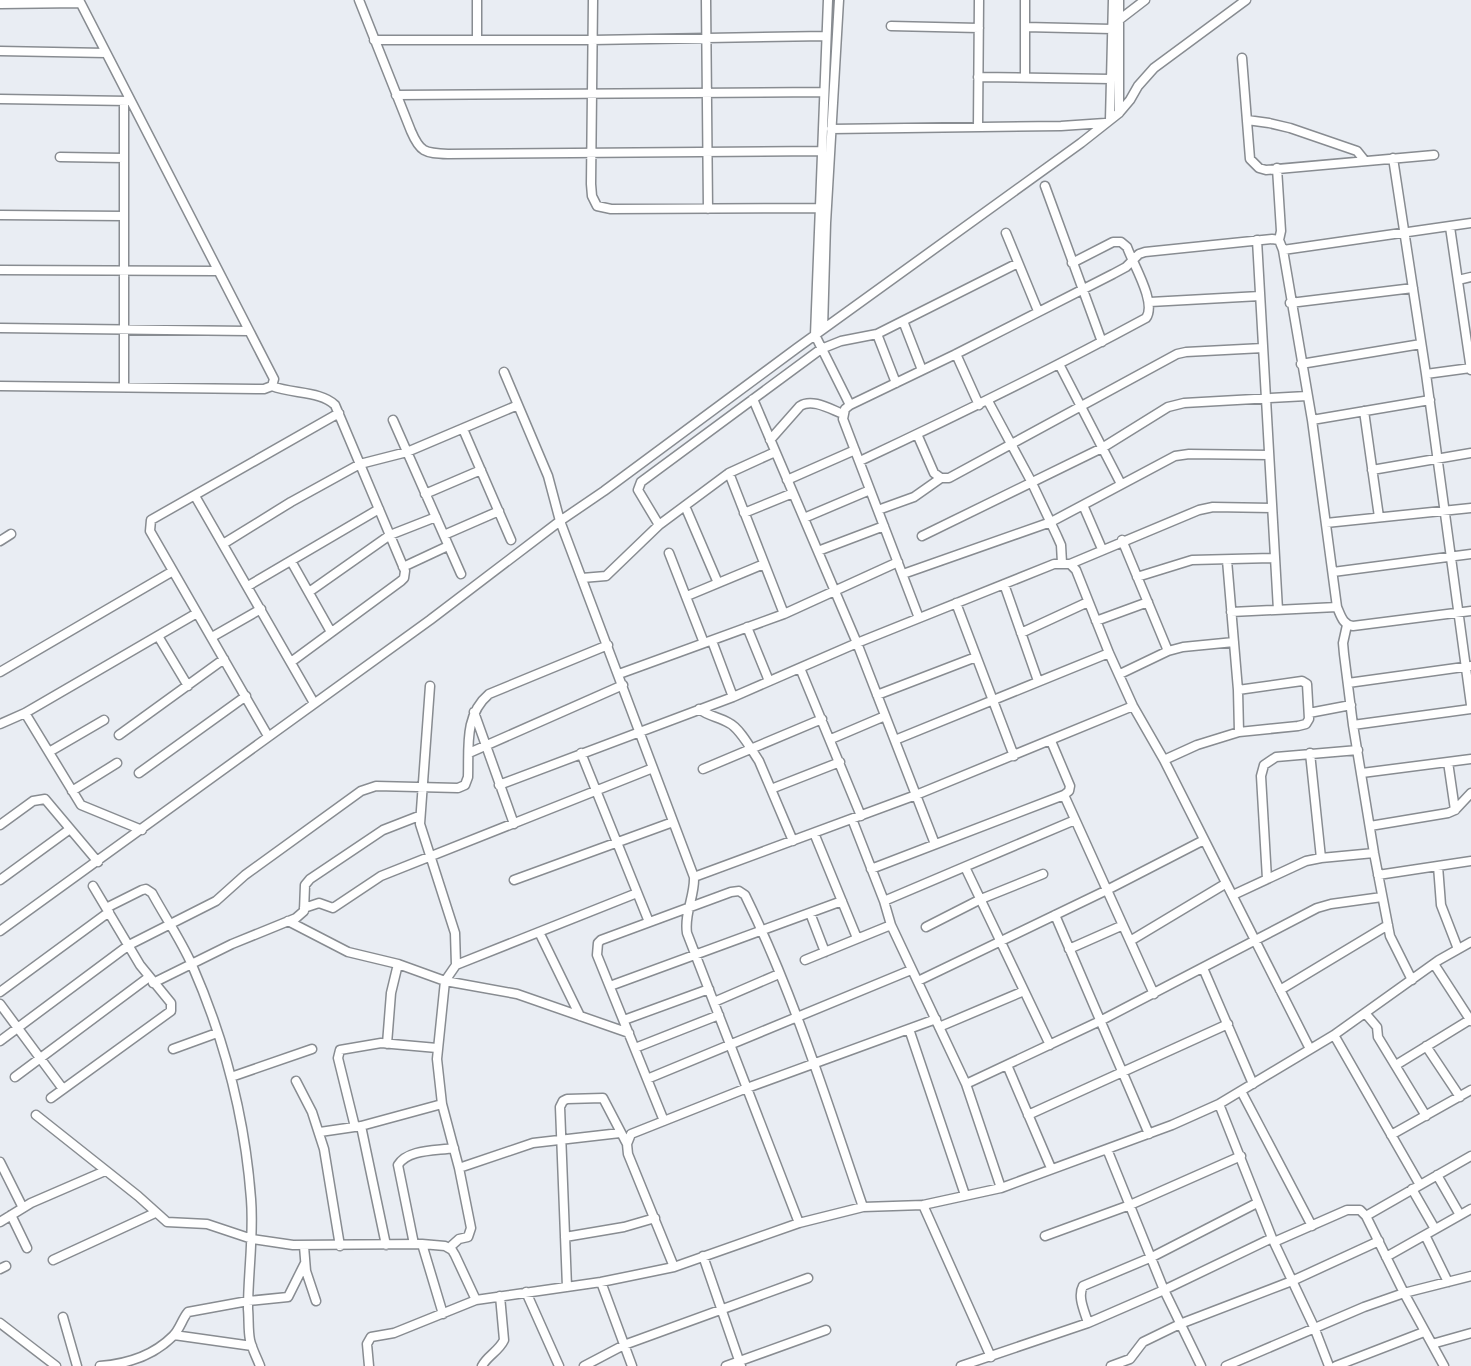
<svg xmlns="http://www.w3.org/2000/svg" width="1471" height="1366" font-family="Commissioner,sans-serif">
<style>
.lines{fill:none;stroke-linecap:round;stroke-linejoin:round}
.minor-casing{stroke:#888c91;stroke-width:11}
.minor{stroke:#fff;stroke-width:8}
</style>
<rect width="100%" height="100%" fill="#e9edf3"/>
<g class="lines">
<g class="minor-casing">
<path id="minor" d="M359,0L411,131C420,152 424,153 448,154L822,151
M477,0V39
M593,0L591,184L592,196L597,206L611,209L820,208
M706,0L708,209
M828,0L815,335L850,405
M1025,0V77
M0,4L80,3
M1119,20L1145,0
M891,26L979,28
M1025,27L1112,29
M374,40H592L826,36
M0,51L106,53
M1242,58L1250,159L1259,168L1266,170L1434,155
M978,77L1111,79
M396,95L824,92
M0,99L129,101
M124,101V387
M1119,113V0
M1110,120L1113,0
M1247,120L1269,123L1290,128L1357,151L1365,161
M978,127L979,0
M831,129L1061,126L1105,123
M60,157L124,158
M1393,158L1426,374L1471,705
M1277,168L1281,231L1279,240
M1045,186L1102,342
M0,215L124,216
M1450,227L1471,370
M1006,233L1038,311
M1257,240L1278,610
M1283,250L1471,223
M0,270L216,271
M1458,280L1471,277
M1150,302L1260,296
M1290,303L1413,288
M903,321L922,370
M0,328L248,331
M823,329L826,223L839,0
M877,334L896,383
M956,354L979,405
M1059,364L1121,484
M1301,364L1421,344
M504,372L548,476L560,521L694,877C695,896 684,913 687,933L799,1223
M1426,374L1471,368
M0,386L264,389L272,386L274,379L79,0
M272,386C292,394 321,391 335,405L405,571L404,578L401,581L291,662
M753,399L857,643L935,844
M988,401L1031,481L1057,536L1061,545L1062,563
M1364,411L1379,517
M393,420L461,574
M1312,420L1430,400
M463,429L511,540
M917,434L934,473L941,478H949L1177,354L1186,352L1263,348
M770,440L800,406C812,398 830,409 843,414
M860,461C956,416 1052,369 1146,318C1157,303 1133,264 1127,247L1121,242H1113L1072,263
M1372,470L1471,453
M729,473L784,614
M787,480L855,450
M425,494L481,470
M195,496L314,703
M1083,505L1102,549
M685,506L718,583
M878,510L914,497L941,478
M744,513L793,493
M804,518L870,490
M1326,523L1471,508
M659,525L638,490L641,482L821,349L841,341L877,334L1018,263
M444,535L499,511
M922,536L1102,448L1168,407L1184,403L1307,396
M1122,540L1168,651
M0,541L11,534
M223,544L291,502L360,464L407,452L518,405
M818,551L884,526
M669,553L704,643
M1227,560L1238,690L1239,732
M291,561L331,632
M1070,564L1199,510L1213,507L1272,508
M403,567L448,546
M1333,572L1471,554
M903,574L1051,522L1175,456L1189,454L1269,455
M1137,577L1192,560L1275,558
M582,578L606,576L659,525L729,473L775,452
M1004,584L1038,681
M248,586L379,509
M309,592L390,535L436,517
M687,596L764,564
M956,603L1014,756
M1231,612L1337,607
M919,618L843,419L845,409L850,405L956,354L1113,274L1126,267L1139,254L1145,252L1272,239L1279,240L1283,250L1312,420L1337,607C1341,616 1343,625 1353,626L1471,611
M1096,621L1148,602
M1347,625L1343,643L1344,654L1353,725L1374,853L1390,936L1412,980
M747,627L769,681
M1021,633L1088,602
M158,636L188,686
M212,637L261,609
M712,641L733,697
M800,668L861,816
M0,672L173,571
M619,674L784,614L898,562
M1120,674L1168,651L1183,647L1234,642
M1348,683L1471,666
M430,686L420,824L455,933L456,965
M877,695L976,657
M699,709C708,716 719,717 729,723C740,728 752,751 759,761L793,841
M474,712L514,824
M25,713L81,805L142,830
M1309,713L1351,705
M0,724L25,713L197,613
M1353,725L1471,709
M119,735L224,659
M268,736L150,531L151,520L339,413
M831,739L885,716
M895,740L1109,653
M49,752L104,720
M469,753L623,685
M581,753L649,922
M1310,753L1321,858
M1164,760L1197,745L1239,732L1298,726L1306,724L1309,719L1307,684L1302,681L1238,690
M1448,762L1455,810
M703,769L822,719
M139,773L246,696
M1362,773L1471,759
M499,785L733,697L857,643L1054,564H1070L1076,570L1109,653L1133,706L1164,760L1310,1049
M771,789L840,762
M72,791L117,763
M1064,795L1154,994
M852,819L884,901L891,925L966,1084L1001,1188
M0,825L33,801L45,799L98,862
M1370,826L1448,813L1455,810L1471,793
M814,833L857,938
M1438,866L1441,905L1458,949
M965,867L1050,1045
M871,869L1064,795L1069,791L1070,786L1051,741
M1378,875L1471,861
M694,877L916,795L1133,706
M1267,879L1261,776L1264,765L1276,757L1358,750
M0,880L70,829
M514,880L673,822
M1233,895L1306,861L1321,858L1374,853
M884,901L1075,820
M106,908L142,890L146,889L152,893C165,917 181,940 192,965C224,1038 245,1119 251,1199C254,1236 248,1272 248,1309C249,1319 248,1330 250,1340C252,1349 257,1358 260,1366
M304,908L319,903L333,908L381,876L653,768
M810,913L825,952
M1055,915L1149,1134
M288,921L348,952L398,964L445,981L517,994L629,1033
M926,927L981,899L1043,874
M0,931L430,620L560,521L604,491L797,348L1081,143L1119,113L1130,100L1138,86L1154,68L1246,0
M539,932L580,1016
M1130,941L1225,884
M1069,949L1121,926
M805,960L891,925
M1434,964L1471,1021
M1203,968L1253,1084
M918,981L1107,890L1204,840
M153,983L232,944L296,918L304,911L305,885L310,879L383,830L419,816
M610,986L842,901
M1280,990L1388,925
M0,992L109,912
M714,1002L779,974
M0,1004L63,1089
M1365,1013L1377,1027L1378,1037L1426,1116
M624,1020L709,989
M939,1027L1024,991
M909,1029L965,1195
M1334,1035L1420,1185
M0,1041L129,945L216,901L245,875L361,791L376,786L458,788L465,785L468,777C469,747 464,715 489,694L608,645
M387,1044L391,993L398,964
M1426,1046L1460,1097
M635,1048L719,1015
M173,1049L217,1033
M1007,1065L1051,1168
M1396,1065L1471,1019
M15,1077L149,977
M231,1077L312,1049
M647,1079L911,970
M296,1081L312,1112L324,1149L340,1246
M966,1084L1100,1021L1317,908L1331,904L1382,897
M1241,1091L1312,1226
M51,1098L171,1011V1003L140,965L93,886
M1219,1104L1272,1238L1314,1327L1329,1366
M36,1115L138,1196L167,1222L207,1224L252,1239L293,1245L422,1244L445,1246L452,1250L455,1255L476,1300
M1028,1115L1228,1024
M664,1121L597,955L598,943L601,940L731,892L739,891L745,895C794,995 827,1102 863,1207
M361,1126L386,1245
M355,1127L338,1058L340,1050L381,1043L437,1048
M320,1132L361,1126L442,1104
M1391,1135L1471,1090
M1107,1149L1164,1290L1201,1366
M0,1162L23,1208
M459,1168L533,1143L620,1133
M1437,1175L1460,1215
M1412,1189L1435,1229
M923,1205L991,1357
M11,1215L27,1248
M1366,1216L1471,1156
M0,1222L31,1203L105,1171
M1425,1235L1448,1282
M1045,1236L1130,1205L1241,1156
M565,1237L624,1227L655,1218
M1274,1242L1347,1210H1360L1366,1216L1404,1293L1444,1366
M414,1244L398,1165C408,1149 436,1151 454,1148
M422,1244L443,1314
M304,1246L306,1271L316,1301
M449,1248L459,1239L468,1237L471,1228L459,1168L442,1104L437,1059L445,981L456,965L637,893
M703,1256L741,1366
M1386,1257L1471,1209
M53,1260L155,1213
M674,1267L628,1154L627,1144L631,1134L747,1088L936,1019
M0,1269L6,1266
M601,1282L632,1366
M567,1287L560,1107L563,1101L567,1099L603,1098L627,1144
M526,1292L559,1366
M63,1317L77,1366
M0,1323L56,1366
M1088,1323C1085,1312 1077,1297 1083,1286L1152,1257L1257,1203
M174,1335L252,1346
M1432,1344L1471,1333
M100,1366C127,1364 154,1355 173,1336C180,1329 182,1319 188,1312L248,1301L288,1297L305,1263
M369,1366L367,1344L371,1337L394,1333L476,1300L601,1282L674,1267L799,1223L863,1207L923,1205L1001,1188L1172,1125L1219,1104L1334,1035L1439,960L1471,942
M482,1366C487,1356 499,1351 504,1340L500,1296
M584,1366L624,1345L808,1278
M726,1366L826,1330
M961,1366L1088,1323L1164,1290L1272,1238
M1111,1366L1130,1359L1143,1342L1180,1324L1292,1281L1379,1241
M1226,1366L1364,1307L1404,1293L1471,1276
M1336,1366L1424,1332"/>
</g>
<use href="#minor" class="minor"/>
</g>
</svg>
